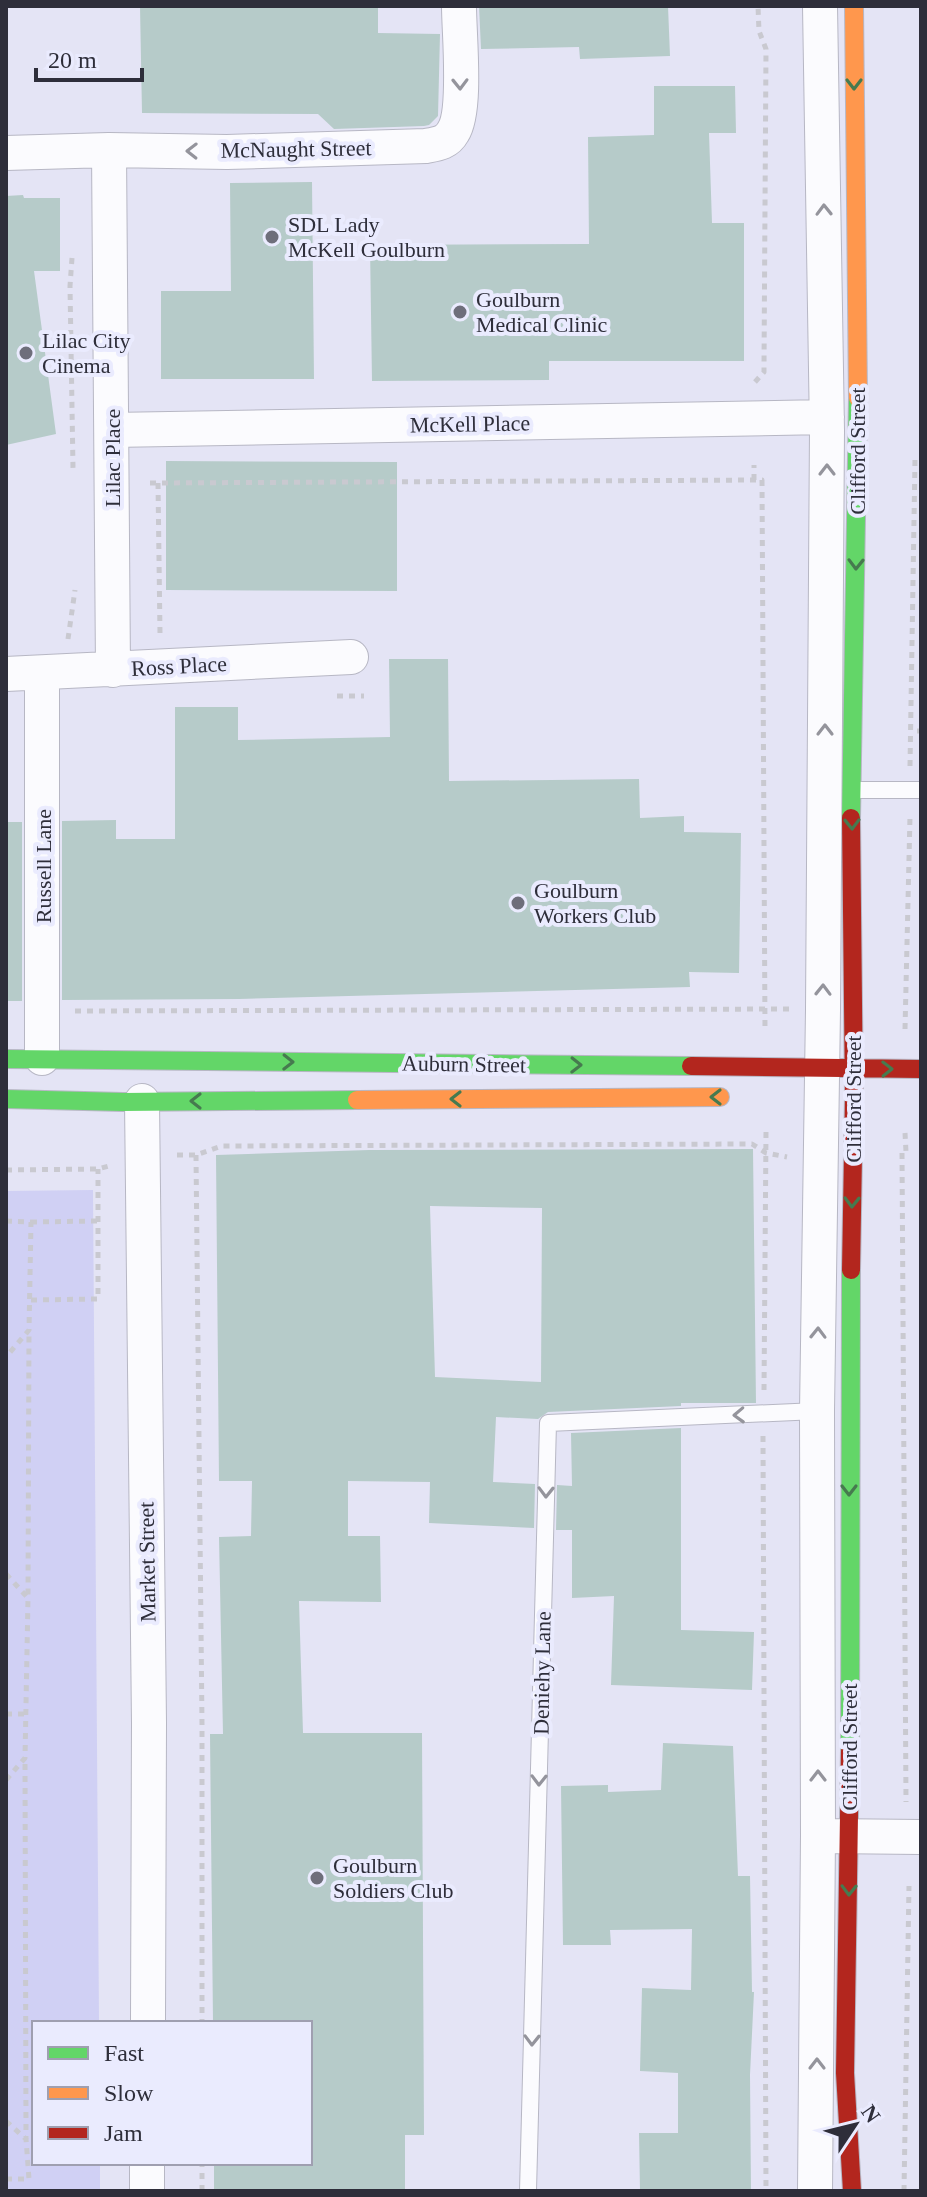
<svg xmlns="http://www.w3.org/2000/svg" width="927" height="2197" font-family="'Times New Roman',serif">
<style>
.green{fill:#d0d0f4}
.building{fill:#b6cbc9;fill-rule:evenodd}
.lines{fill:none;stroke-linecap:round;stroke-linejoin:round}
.lane-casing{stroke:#b7b7c4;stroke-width:18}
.street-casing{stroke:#b7b7c4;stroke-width:36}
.fast-casing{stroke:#b7b7c4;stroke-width:20}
.slow-casing{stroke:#b7b7c4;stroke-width:20}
.jam-casing{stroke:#b7b7c4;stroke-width:20}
.path{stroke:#c9c9d0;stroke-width:5;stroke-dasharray:6 6;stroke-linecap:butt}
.lane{stroke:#fbfbfe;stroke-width:16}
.street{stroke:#fbfbfe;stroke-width:34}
.fast{stroke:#63d668;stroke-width:18}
.slow{stroke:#ff974d;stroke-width:18}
.jam{stroke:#b3261e;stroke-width:18}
.oneway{stroke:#94949c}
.oneway2{stroke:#467a4f}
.poi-dot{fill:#6e6e7b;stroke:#eaebfe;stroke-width:3}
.labels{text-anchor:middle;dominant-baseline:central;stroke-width:8;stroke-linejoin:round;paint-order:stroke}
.street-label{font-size:22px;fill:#2e2e3a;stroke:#eaebfe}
.poi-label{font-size:22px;fill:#2e2e3a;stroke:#eaebfe;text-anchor:start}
</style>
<rect width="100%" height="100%" fill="#e4e4f5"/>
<path class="green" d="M93,1190L99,2023H34V2163H100V2191H6V1191Z"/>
<path class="building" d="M140,6H378V33L440,34L438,116L429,125L424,126L334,129L318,114L142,113Z
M479,6H668L670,56L580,59L579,47L481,49Z
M654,86H735L736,133H709L712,223H744V361H549V380L372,381L370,245L589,244L588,137L654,135Z
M312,182L314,379H161V291H231L230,183Z
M23,195L24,198H60V271H34L56,434L6,445V196Z
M166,461L397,462V591L166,590Z
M389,659H448L449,781L639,779L640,818L684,816V832L741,833L739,973L689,972L690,987L239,999L62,1000V821L116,820V839H175V707H238V740L390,737Z
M6,822H22V1001H6Z
M753,1149L756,1403H681V1406L548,1412L538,1419L496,1417L493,1482L535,1484L534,1528L429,1523L430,1482L348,1481V1536H380L381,1602L299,1601L303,1733H422L424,2135H405V2191H214V2163H310V2023H213L210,1734H223L219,1537L251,1536L252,1481H219L216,1155L369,1150ZM430,1206L542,1208L541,1382L435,1377Z
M681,1428V1630L754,1632L752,1690L611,1685L614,1596L572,1598V1530H556L557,1485L572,1486L571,1433Z
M663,1743L733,1746L738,1876H750L752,1992H754L750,2075L751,2191H640L639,2133H678V2073L640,2071L642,1988L691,1990L692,1929L610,1930L611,1945H563L561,1786L608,1785V1792L661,1790Z"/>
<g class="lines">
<g class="lane-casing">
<path id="lane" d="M851,790H921
M528,2191L548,1423L817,1411"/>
</g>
<g class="street-casing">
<path id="street" d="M109,150L113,670
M6,153L109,150L227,152L426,146C437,144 447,143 453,132C467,111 459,34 459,6
M112,430L827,417
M6,674L351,657
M42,1058V673
M142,1101L149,1723L148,2023
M826,1836L921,1837
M147,2191V2163
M815,2191L818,1835L817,1411L823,1010L827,430L820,6"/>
</g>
<g class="fast-casing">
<path id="fast" d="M851,818L858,398
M6,1059L691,1066
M6,1099L123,1102L357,1100
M850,1751L851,1270"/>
</g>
<g class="slow-casing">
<path id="slow" d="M854,6L858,398
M357,1100L720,1097"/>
</g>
<g class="jam-casing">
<path id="jam" d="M691,1066L921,1069
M851,1270L854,1096L851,818
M850,1751L845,2073L852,2191"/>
</g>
<path class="path" d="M72,258L70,286L73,468
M755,382L764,372V366L766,49L759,31L758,6
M754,480V465
M150,483L762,480L765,1030
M158,483L160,634
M68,639L75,590
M337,696H364
M917,731H921
M910,766L915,459
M75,1011L789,1009
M905,1029L910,816
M905,1133L906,1152H902L906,1802
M177,1155H196L222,1146L752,1144L766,1153L787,1157
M196,1155L202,1724V2023
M6,1170L98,1169L109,1166
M6,1221L31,1222L29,1330L6,1357
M31,1222L98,1221
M31,1300L98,1299V1169
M764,1390L766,1131
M763,1436L766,2191
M6,1574L28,1598L29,1330
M6,1714H26
M6,1780L25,1758L28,1598
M6,2121L26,2139L25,1758
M6,2179H29L26,2139
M202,2191V2163
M904,2191L909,1886"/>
<use href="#lane" class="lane"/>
<use href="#street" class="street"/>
<use href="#fast" class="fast"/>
<use href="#slow" class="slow"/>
<use href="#jam" class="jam"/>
</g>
<defs><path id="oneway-chevron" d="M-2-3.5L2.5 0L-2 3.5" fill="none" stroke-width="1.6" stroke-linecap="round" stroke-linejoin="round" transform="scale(2)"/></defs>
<g class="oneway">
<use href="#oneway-chevron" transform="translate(460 84) rotate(89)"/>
<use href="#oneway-chevron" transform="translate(192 151) rotate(-179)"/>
<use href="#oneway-chevron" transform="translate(824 210) rotate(-91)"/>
<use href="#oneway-chevron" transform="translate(827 470) rotate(-90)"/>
<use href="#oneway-chevron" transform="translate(825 730) rotate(-90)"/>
<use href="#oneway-chevron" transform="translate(823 990) rotate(-89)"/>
<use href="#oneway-chevron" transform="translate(818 1333) rotate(-89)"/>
<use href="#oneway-chevron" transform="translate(739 1415) rotate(178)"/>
<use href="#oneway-chevron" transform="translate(546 1492) rotate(91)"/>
<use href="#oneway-chevron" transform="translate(818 1776) rotate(-90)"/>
<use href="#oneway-chevron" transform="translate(539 1780) rotate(91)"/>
<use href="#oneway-chevron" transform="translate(532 2040) rotate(91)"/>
<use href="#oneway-chevron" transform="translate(817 2064) rotate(-90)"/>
</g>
<g class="oneway2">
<use href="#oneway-chevron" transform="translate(854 84) rotate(90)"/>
<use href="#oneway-chevron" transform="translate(856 564) rotate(91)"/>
<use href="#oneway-chevron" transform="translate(852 824) rotate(89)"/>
<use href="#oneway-chevron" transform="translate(288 1062) rotate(1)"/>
<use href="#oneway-chevron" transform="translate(576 1065) rotate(1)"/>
<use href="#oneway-chevron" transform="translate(887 1069) rotate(-1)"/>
<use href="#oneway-chevron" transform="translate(716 1097) rotate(180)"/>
<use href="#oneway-chevron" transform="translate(456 1099) rotate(180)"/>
<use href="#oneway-chevron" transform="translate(196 1101) rotate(180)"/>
<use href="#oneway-chevron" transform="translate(852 1202) rotate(91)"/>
<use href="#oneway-chevron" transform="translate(849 1490) rotate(90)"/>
<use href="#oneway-chevron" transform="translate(849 1890) rotate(91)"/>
</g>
<g class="poi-dot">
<circle cx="272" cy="237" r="8"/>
<circle cx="460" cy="312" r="8"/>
<circle cx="26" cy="353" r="8"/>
<circle cx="518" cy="903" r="8"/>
<circle cx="317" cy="1878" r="8"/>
</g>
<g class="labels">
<g class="street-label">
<text transform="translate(296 149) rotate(-1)">McNaught Street</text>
<text transform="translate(470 424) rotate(-1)">McKell Place</text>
<text transform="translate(857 451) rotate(-90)">Clifford Street</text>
<text transform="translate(112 458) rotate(-90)">Lilac Place</text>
<text transform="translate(179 666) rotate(-3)">Ross Place</text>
<text transform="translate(43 866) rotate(-90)">Russell Lane</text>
<text transform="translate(464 1064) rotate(1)">Auburn Street</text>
<text transform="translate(853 1099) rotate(-90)">Clifford Street</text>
<text transform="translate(147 1562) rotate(-91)">Market Street</text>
<text transform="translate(542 1673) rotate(-89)">Deniehy Lane</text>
<text transform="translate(849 1747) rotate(-90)">Clifford Street</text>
</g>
<g class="poi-label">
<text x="288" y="224">SDL Lady<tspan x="288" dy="25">McKell Goulburn</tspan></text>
<text x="476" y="299">Goulburn<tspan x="476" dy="25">Medical Clinic</tspan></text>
<text x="42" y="340">Lilac City<tspan x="42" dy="25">Cinema</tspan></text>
<text x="534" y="890">Goulburn<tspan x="534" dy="25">Workers Club</tspan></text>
<text x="333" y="1865">Goulburn<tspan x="333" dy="25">Soldiers Club</tspan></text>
</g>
</g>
<rect width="927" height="2197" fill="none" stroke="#2e2e3a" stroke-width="16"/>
<rect x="32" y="2021" width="280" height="144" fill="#eaebfe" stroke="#9f9fb0" stroke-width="2"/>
<rect x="48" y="2047" width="40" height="12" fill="#63d668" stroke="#9f9fb0" stroke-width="2"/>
<text x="104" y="2061" font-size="24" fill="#2e2e3a">Fast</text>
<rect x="48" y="2087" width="40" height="12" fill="#ff974d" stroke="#9f9fb0" stroke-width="2"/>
<text x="104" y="2101" font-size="24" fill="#2e2e3a">Slow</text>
<rect x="48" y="2127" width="40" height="12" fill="#b3261e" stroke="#9f9fb0" stroke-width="2"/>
<text x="104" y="2141" font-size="24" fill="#2e2e3a">Jam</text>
<g transform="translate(855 2125) rotate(55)" stroke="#eaebfe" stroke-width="6" paint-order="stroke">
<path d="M0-6L14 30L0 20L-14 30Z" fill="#2e2e3a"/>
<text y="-12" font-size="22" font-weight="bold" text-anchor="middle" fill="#2e2e3a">N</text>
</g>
<path d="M36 68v12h106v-12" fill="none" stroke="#2e2e3a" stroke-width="4"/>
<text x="48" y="68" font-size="24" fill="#2e2e3a" stroke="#eaebfe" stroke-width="6" paint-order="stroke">20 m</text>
</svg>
